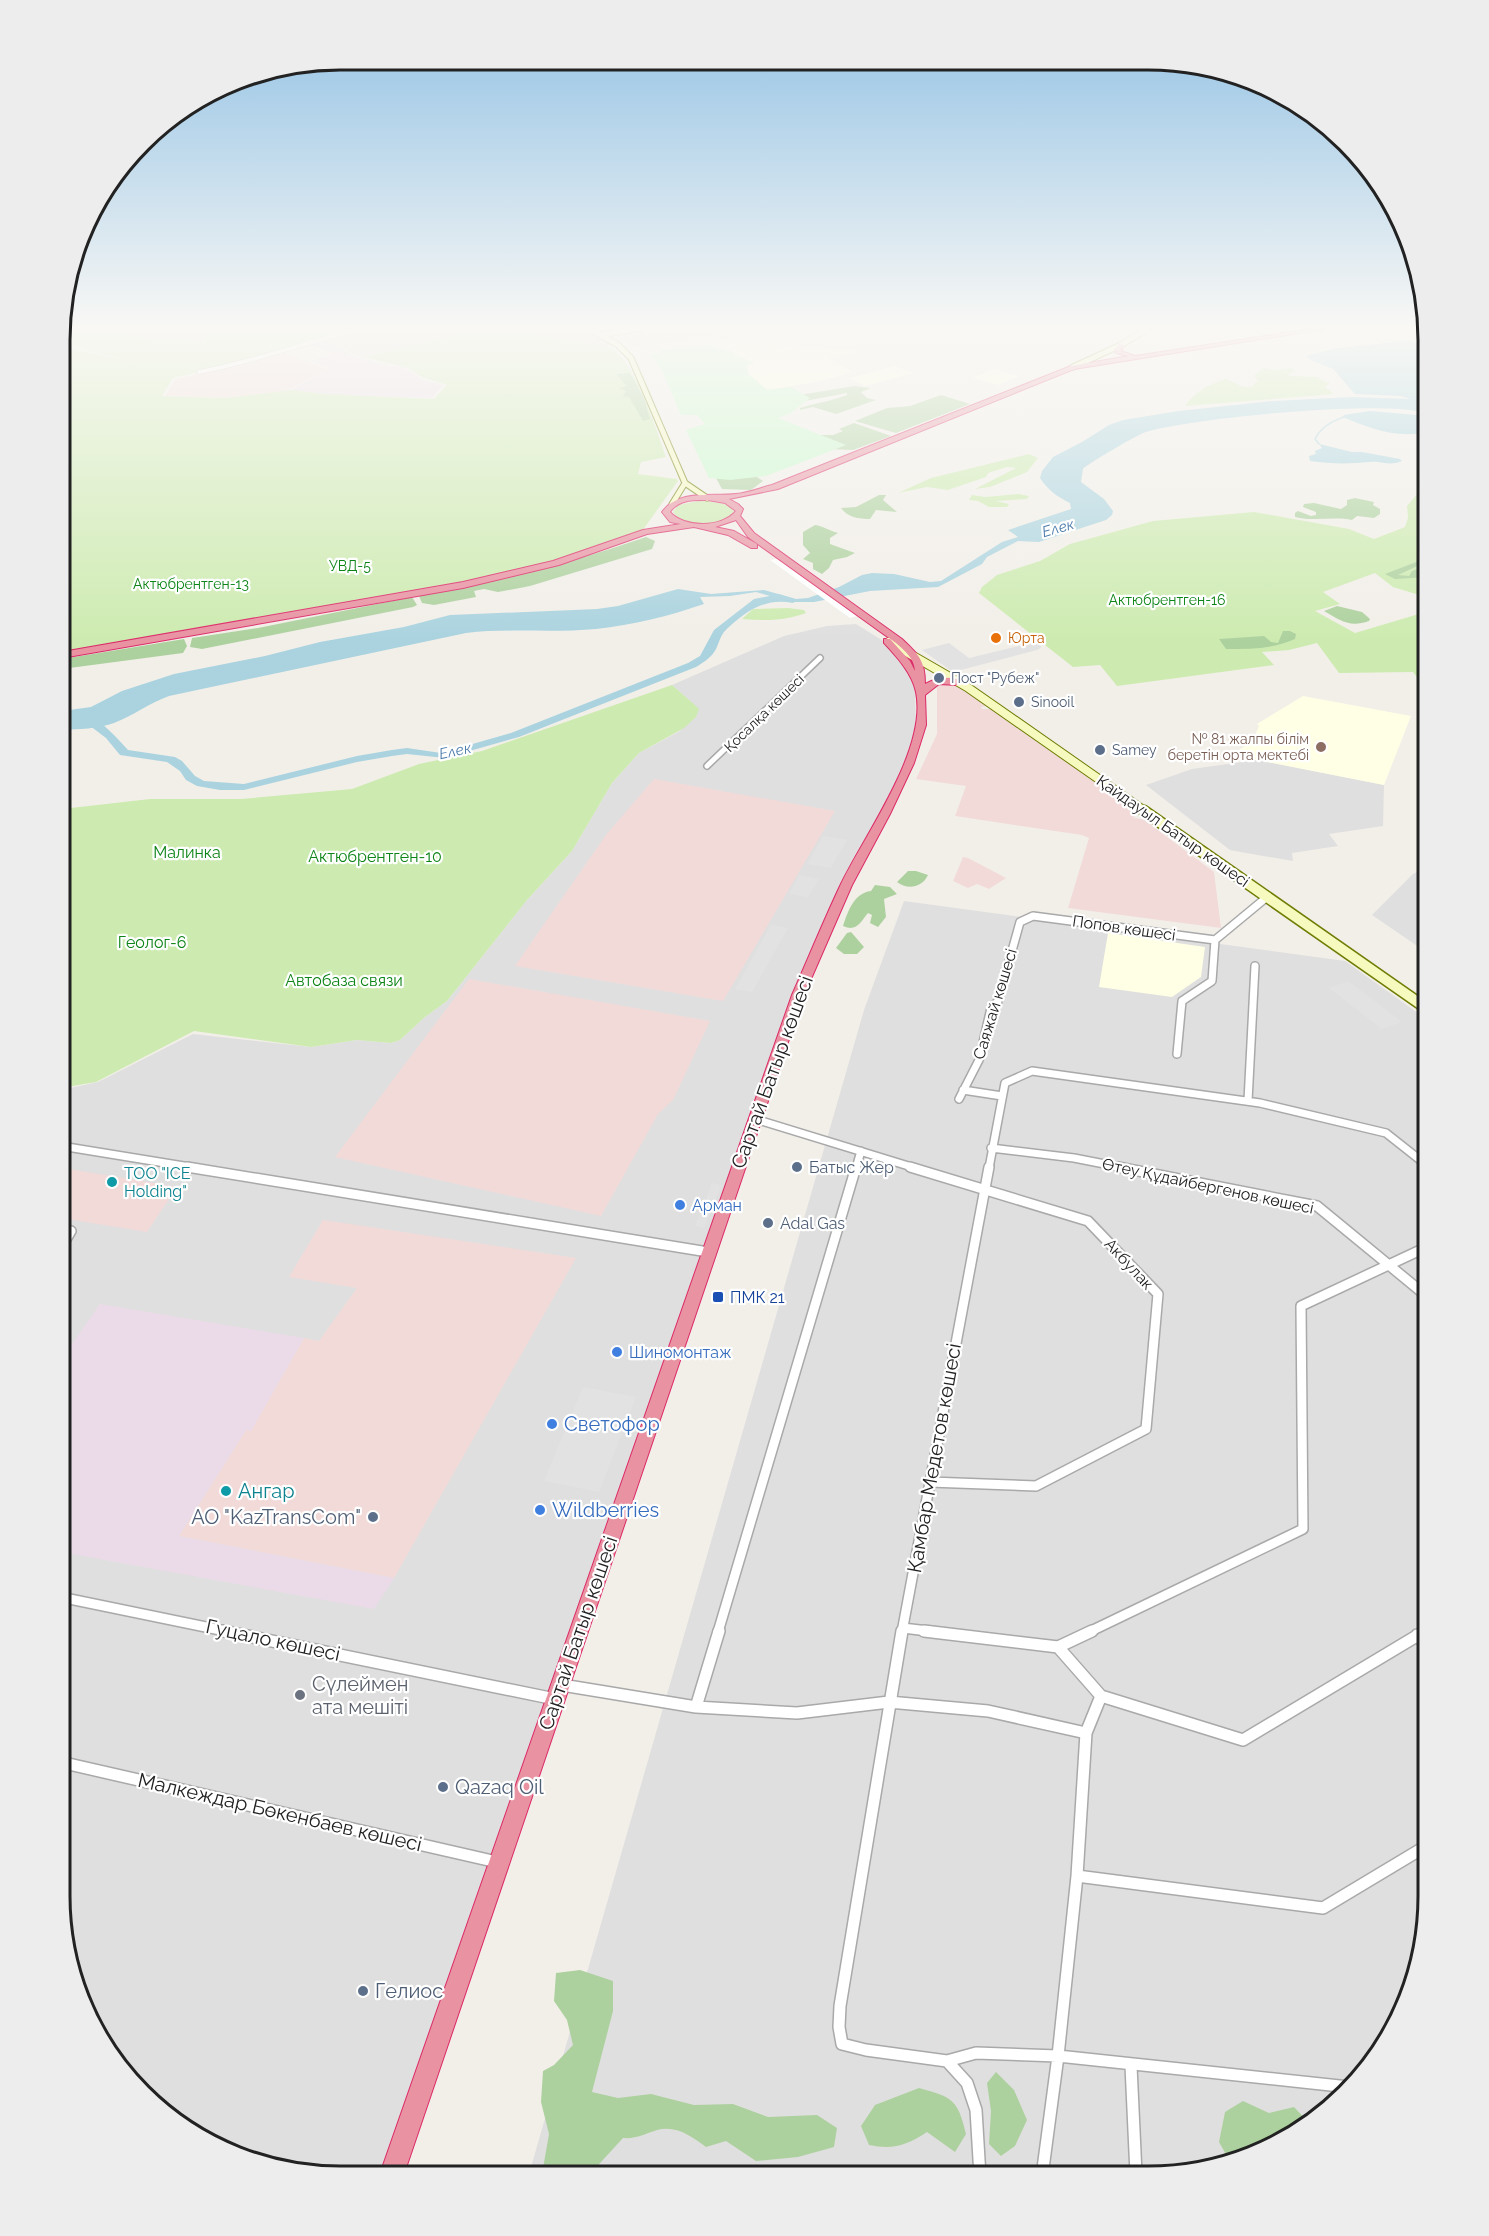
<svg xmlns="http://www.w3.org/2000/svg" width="1489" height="2236" font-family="Raleway,sans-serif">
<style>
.residential{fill:#e0dfdf}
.commercial{fill:#f2dad9}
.industrial{fill:#ebdbe8}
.education{fill:#ffffe5}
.grass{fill:#cdebb0}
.forest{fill:#add19e}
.park{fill:#c8facc}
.parking{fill:#e2e2e2}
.water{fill:#aad3df}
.pier{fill:#fff}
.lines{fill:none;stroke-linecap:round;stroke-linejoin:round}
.stream{stroke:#aad3df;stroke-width:1.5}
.river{fill:#aad3df;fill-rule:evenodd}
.street-far4-casing{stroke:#a9a9a9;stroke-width:5}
.street-far3-casing{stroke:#a9a9a9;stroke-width:8}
.street-far2-casing{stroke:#a9a9a9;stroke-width:10}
.street-far1-casing{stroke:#a9a9a9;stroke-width:12}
.street-casing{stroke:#a9a9a9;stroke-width:14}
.secondary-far2-casing{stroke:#707d05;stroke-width:7}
.secondary-far1-casing{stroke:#707d05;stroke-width:10}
.secondary-casing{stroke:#707d05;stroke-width:13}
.highway-casing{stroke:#dc2a67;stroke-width:2}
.street-far4{stroke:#fff;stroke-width:4}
.street-far3{stroke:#fff;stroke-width:5}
.street-far2{stroke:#fff;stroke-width:7}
.street-far1{stroke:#fff;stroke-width:9}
.street{stroke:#fff;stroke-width:11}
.secondary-far2{stroke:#f7fabf;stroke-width:5}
.secondary-far1{stroke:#f7fabf;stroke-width:8}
.secondary{stroke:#f7fabf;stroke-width:10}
.highway{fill:#e892a2;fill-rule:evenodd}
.food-dot{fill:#e8710a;stroke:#fff;stroke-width:2}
.service-dot{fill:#5c6f8a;stroke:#fff;stroke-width:2}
.education-dot{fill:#8d6e63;stroke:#fff;stroke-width:2}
.culture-dot{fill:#0f9aa8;stroke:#fff;stroke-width:2}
.shop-dot{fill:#3f7fe0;stroke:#fff;stroke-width:2}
.transit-dot{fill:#1a4fb4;stroke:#fff;stroke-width:2}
.worship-dot{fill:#6b7280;stroke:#fff;stroke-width:2}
.labels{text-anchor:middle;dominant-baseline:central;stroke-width:4.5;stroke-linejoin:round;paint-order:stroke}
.far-park-label{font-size:14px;fill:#0c8416;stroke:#fff}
.far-food-label{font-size:14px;fill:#c56008;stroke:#fff;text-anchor:start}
.far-service-label{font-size:14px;fill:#4e5e75;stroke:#fff;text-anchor:start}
.far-street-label{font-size:14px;fill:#222;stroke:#fff}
.far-education-label{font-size:14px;fill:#785e54;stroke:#fff;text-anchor:end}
.far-water-label{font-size:15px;font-style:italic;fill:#4a7aab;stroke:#fff}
.street-label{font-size:16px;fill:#222;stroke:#fff}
.park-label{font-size:16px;fill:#0c8416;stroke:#fff}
.service-label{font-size:16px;fill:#4e5e75;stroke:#fff;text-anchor:start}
.culture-label{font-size:16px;fill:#0d838f;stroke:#fff;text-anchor:start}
.shop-label{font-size:16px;fill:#366cbe;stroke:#fff;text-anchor:start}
.transit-label{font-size:16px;fill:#164399;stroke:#fff;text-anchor:start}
.near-street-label{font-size:20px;fill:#222;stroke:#fff}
.near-shop-label{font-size:20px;fill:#366cbe;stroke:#fff;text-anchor:start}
.near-culture-label{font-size:20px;fill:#0d838f;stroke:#fff;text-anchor:start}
.near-service-label{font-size:20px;fill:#4e5e75;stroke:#fff;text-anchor:start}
.near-worship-label{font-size:20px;fill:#5b616d;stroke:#fff;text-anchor:start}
.rim{fill:none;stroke:#222;stroke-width:3}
</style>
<rect width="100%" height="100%" fill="#f2efe9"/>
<path class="residential" d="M357,329H480L364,357L352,354L323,337Z
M590,329H756L632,347L612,332H596Z
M856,624L885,642L905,663L915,687L916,737L907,763L811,951L773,1051L381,2174H304L233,2155L170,2118L118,2067L81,2003L60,1896L61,1090L98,1082L193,1034L311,1047L357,1040L391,1043L400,1040L425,1017L447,1001L527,900L572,851L612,783L639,753L678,732L696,717L691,702L672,685L784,636L827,626Z
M1257,760L1384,785L1383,826L1329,834L1338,846L1292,853L1293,861L1246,853L1230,850L1146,785L1192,769Z
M1429,866V954L1372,915L1413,874Z
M904,901L1345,961L1429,1021L1428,1915L1414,1986L1382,2052L1320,2118L1256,2155L1149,2176L529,2174L864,1010Z"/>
<path class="commercial" d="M121,329H205L201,341L155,339L126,334Z
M507,329H590L614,343L603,347Z
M284,353L326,369L285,392L225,398L165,396L176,379L247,364Z
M950,683L964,689L987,706L981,707L982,709H990L1129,806L1128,810L1137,814L1134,818L1143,819L1214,872L1221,928L1068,908L1089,838L1082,835L955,816L966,786L916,779L937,734V686Z
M654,779L835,811L723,1001L515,966L606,835Z
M963,857L968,858L1006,878L989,889L977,884L968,888L953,881Z
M469,979L710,1021L673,1100L658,1114L601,1216L335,1157Z
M63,1168L177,1187L147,1232L61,1218V1171Z
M323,1220L576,1258L394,1578L179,1536L246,1430H251L304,1338L319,1341L357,1288L289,1277Z"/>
<path class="industrial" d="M325,339L351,355L388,366H400L425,381L443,385L432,398L316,394L291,390L329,368L311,361L334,354L309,344Z
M100,1304L304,1338L251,1431L246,1430L179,1536L394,1578L374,1609L61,1552V1360Z"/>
<path class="education" d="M763,338L778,343V345L857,351L828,358L853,372L822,381L768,390L749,374L747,365L754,362L732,354L735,352L710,344Z
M895,366L914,373L865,386L849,378Z
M993,369L1020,376L998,385L973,378Z
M1303,696L1411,716L1384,785L1232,755L1253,740L1259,726L1257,724Z
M1108,933L1205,947L1201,977L1172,997L1099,987Z"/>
<path class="grass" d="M62,329H121L126,334L155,339L203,341L208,329H357L270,355L173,378L162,396L225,398L291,390L325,394L434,399L447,385L422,377L408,368L364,357L480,329H507L608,347C633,355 657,431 666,457L641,462L638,474L677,479L678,481L642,531L552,561L459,583L62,652V347L136,362L76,348L71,343L62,346Z
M1263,368L1275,370L1291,368L1296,371L1287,374L1290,376L1319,377L1318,379L1330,383L1325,387L1334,394L1185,406C1195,391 1210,384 1226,379L1243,387H1251L1258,381L1254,376Z
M1029,454L1038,458L1027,472L990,487L975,489L1016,468L1007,467L988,473L986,477L948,490L927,487L898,493L931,478Z
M1429,480V598L1393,587L1375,573L1323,592L1340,604L1315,611L1355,633L1429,611V693L1413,672L1339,673L1317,643L1289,650L1262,652L1274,665L1117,686L1100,665L1073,667L979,593L982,587L997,575L1040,561L1070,544L1153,521L1254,512L1349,529L1374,539L1405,527L1408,518L1407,506Z
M1019,494L1029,496L1027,499L996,501L1009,504L1007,507H989L978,501L969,500L972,495L985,497Z
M704,500L729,505L734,512C723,528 683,528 673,512L678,505Z
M788,608L804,610L806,613C785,621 764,621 742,619L753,609Z
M672,685L696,706L699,709L696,717L684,728L639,753L612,783L572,851L527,900L447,1001L425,1017L400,1040L391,1043L357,1040L311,1047L194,1031L96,1082L61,1088L62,809L150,799H241L352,789L419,764L482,751Z"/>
<path class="forest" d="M630,373L644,398L650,419L643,421L629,397L623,396L626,391L618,388L627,386L616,374Z
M854,386L871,388L861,392L867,398L876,400L836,414L813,407L800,410V408C816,403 831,401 847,395V393L805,401L799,395Z
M941,395L970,404L896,433L855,421L887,408L910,406Z
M854,423L891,436L853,450L827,449L754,475L763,481L751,490L722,489L716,478L818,435H833L843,431L839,429Z
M879,495H886L883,500L897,512L876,510L870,519C859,519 847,517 841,508L856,507Z
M1355,498L1374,502L1373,505L1380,509V514L1374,518L1357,516L1352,520C1333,516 1315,522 1295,517V513L1298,511L1311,516L1316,515V512L1303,507L1304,504L1314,503L1341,509L1347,505V500Z
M815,525C824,526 829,531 838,533L830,538V544L855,553L847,557L833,560L829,568L822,574L813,569V563L803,559L810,553L803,545V532Z
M646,537L655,541L652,549L530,586L498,592L484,589L474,591L476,597L434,605L422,603L419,596C497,581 571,563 646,537Z
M1424,559H1427L1426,562L1398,575L1409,576L1412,571L1429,565V577L1395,579L1385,574Z
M412,597L417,605L413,607L202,649L190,647L192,638L258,628Z
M1337,606L1362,612L1370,619L1369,621C1349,628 1340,620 1324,611Z
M1283,631H1290L1296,634L1295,639C1273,649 1250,649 1226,649L1219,639L1264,636L1271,642L1278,643Z
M184,639L187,646L183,653L62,669V659Z
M908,871H916L928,875C922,888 907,890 897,882Z
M875,885L890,887L897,894L884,899L886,917L878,927L870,923L872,915L868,913C860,923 856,932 843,926C848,911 854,893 871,891Z
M851,932L864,947L857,954H844L836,948L847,933Z
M580,1970L613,1981V2011L592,2092L618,2098L651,2094L694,2105L733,2104L768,2117L817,2115L837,2128L834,2147L798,2157L756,2161L726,2141L706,2147C691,2136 676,2125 657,2130C644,2134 637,2139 623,2138L590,2174H542L549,2134L541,2102L543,2071L554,2065L573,2045L567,2020L554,2001L556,1973Z
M996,2072L1014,2090L1027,2120L1015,2146L1001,2156L989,2144L991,2111L987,2083Z
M919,2088C953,2097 958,2100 966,2134L955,2152L927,2132C907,2145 894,2150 869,2145L861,2126L875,2105Z
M1243,2101L1269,2113L1294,2107L1310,2124C1289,2135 1251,2164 1228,2158L1219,2142L1225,2112Z"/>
<path class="park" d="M709,345L735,353L732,354L754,363L747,365L748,374L767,390L791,387L810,398L791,413L778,418L846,445L766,476L730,480L709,478L686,430L705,424L697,415H681L662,371L650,354L661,353L660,350Z"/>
<path class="parking" d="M1040,641L1041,648L1037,650L953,672L922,650L949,643L969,658Z
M823,836L847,840L831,868L807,864Z
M799,875L819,879L808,897L789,894Z
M771,925L788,928L752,992L735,989Z
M1348,981L1376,1002L1402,1022L1382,1029L1329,988Z
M712,1183L721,1185L704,1228L695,1226Z
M583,1387L636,1397L599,1492L544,1481Z"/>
<path class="water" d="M1409,340L1425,348L1424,355L1429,358V415C1399,397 1184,419 1146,432C1140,433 1086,465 1083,469L1081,482L1104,499L1113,511L1112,515L1106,520L1039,542L1018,541L987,557L982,564L938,587L870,591L814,602H792L756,592L730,596L700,597L704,604C669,616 633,625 596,629C552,633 509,628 466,633L169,696C149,703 133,716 114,723C97,729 79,729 62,730V711L91,707L122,691L174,674L265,656L320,642L404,627L450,615L597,609L618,606L678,589L711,594L764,590L796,599L808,598L839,587L862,575L872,573L894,574L930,582L941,581L1002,542L1018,537L1008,530L1071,509L1070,503C1056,496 1048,490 1040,478L1042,471L1053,457L1082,442L1109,425L1123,420L1179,411L1273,401L1352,397L1411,399L1400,396L1355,394L1333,369L1313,361L1306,356L1333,349Z
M1370,411L1429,416V431C1399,440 1370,428 1342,417L1344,415Z
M1319,444L1352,452H1362L1400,459L1402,461C1387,467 1383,460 1369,462C1349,464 1330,464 1310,461L1309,456L1316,454L1315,451L1322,448Z"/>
<path class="pier" d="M785,557L865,614L850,618L770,560Z"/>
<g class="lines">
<path class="stream" d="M1319,444L1315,439C1321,427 1332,421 1344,417"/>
<path class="river" d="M779,594L798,600L793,603C765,597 744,612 724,632C720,637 719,643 716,649C711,658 704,662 696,667L519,737L445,758L407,754L392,756L357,762L244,790H220L197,786L186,780L180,771L167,762L120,755L106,738L77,716L78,714C94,711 118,739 128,750L175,757L182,761L195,776L204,781L244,784L357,756L392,750L407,748L441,753L511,733L688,663L700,656L714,630L754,599Z"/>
<g class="street-far4-casing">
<path id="street-far4" d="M199,372C254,362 304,343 358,329"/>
</g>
<g class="street-far3-casing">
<path id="street-far3" d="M707,766L820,658"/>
</g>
<g class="street-far2-casing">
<path id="street-far2" d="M1177,1054L1182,1001L1212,981L1215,940L1267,897
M963,1090L1002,1096
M959,1099L979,1060L991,1008L998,1001L1020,922L1033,916L1215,940
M1248,1101L1255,966
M755,1119L915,1168
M61,1146L196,1168
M991,1148L1074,1158L1125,1168
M856,1168L861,1151
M989,1168L1005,1083L1032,1071L1260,1103L1386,1133L1429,1167"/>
</g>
<g class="street-far1-casing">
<path id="street-far1" d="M187,1167L708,1252
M910,1167L1088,1221L1158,1294L1146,1429L1036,1486L930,1482
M1118,1167L1317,1206L1429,1298
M61,1229L71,1231L61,1248
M60,1597L230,1632
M903,1628L936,1632
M718,1632L856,1167
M902,1632L989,1167
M1089,1632L1303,1529L1301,1306L1429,1246
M1423,1632L1428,1629"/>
</g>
<g class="street-casing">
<path id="street" d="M223,1631L555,1699
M902,1631L840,2006L839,2027L842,2044L866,2050L947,2061L967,2083L976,2110L980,2176
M924,1631L1058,1647L1101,1696L1243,1740L1425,1631
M1417,1635L1428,1647
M1058,1647L1092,1631
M562,1685L696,1707L797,1713L889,1702L988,1711L1086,1733L1077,1876L1323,1908L1428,1845
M696,1707L719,1631
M1086,1733L1101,1696
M60,1762L497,1862
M60,1775L66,1764
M1077,1876L1058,2056L1349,2087
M947,2061L976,2053L1058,2056L1042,2176
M1131,2066L1136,2174
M1059,2176L1107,2173L1151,2176"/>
</g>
<g class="secondary-far2-casing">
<path id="secondary-far2" d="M590,329L618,345L631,358L685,483L707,498
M600,335L638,329
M1073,367L1121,345L1147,329
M672,504L685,483"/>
</g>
<g class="secondary-far1-casing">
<path id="secondary-far1" d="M889,642L967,687L1146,812"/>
</g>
<g class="secondary-casing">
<path id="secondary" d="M1144,811L1429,1010"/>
</g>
<g class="highway-casing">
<path id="highway" d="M1311,329H1324L1074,369L778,489L729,499L738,504L743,509L740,516L754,533L902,639C919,655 925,660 925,684C937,677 952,675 963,682L958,685L939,684L925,695L926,725L914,763L890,814L852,885L804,995L404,2174H380L792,995C808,959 823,922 840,886C864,835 928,750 916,692C912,673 897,657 884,643V639H890L910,661L915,671C914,658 905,651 896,643L748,537L736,520L715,527L734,531L757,544V548H751L728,535L694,527L647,534L559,565L463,588L62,658V652L463,582L553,561L643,530L681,524L670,522L662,512C679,489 710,497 736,494C748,493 760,488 772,485L1071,366L1129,356L1116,353L1114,350L1119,344L1124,345L1121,351L1135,356ZM708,500L725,503L736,511C722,528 684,528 670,512C679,499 694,500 708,500Z"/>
</g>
<use href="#street-far4" class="street-far4"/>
<use href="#street-far3" class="street-far3"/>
<use href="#street-far2" class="street-far2"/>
<use href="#street-far1" class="street-far1"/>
<use href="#street" class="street"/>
<use href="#secondary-far2" class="secondary-far2"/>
<use href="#secondary-far1" class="secondary-far1"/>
<use href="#secondary" class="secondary"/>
<use href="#highway" class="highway"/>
</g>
<linearGradient id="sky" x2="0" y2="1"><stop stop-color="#8fc0e4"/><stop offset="0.51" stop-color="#f9f8f5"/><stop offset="1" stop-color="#f9f8f5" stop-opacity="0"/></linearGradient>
<rect width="1489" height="642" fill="url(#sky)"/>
<circle class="food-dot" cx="996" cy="638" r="6"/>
<g class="service-dot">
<circle cx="939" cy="678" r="6"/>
<circle cx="1019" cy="702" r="6"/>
<circle cx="1100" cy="750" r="6"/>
<circle cx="797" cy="1167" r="6"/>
<circle cx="768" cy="1223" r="6"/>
<circle cx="373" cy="1517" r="6"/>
<circle cx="443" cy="1787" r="6"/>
<circle cx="363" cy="1991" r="6"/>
</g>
<circle class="education-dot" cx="1321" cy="747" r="6"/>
<g class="culture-dot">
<circle cx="112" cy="1182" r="6"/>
<circle cx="226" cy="1491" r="6"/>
</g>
<g class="shop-dot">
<circle cx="680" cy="1205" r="6"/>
<circle cx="617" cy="1352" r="6"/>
<circle cx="552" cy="1424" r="6"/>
<circle cx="540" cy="1510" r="6"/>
</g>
<rect class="transit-dot" x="712" y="1291" width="12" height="12" rx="3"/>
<circle class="worship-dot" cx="300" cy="1695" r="6"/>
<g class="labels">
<g class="far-park-label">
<text x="350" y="566">УВД-5</text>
<text x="191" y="584">Актюбрентген-13</text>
<text x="1167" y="600">Актюбрентген-16</text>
</g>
<g class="far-food-label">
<text x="1008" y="638">Юрта</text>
</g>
<g class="far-service-label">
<text x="951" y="678">Пост "Рубеж"</text>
<text x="1031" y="702">Sinooil</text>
<text x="1112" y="750">Samey</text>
</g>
<g class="far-street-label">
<text transform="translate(764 713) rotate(-44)">Қосалқа көшесі</text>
</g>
<g class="far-education-label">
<text x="1309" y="739">№ 81 жалпы білім<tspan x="1309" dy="16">беретін орта мектебі</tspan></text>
</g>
<g class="far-water-label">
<text transform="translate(1058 528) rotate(-16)">Елек</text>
<text transform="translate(455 751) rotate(-12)">Елек</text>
</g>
<g class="street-label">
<text transform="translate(1173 831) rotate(35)">Қайдауыл Батыр көшесі</text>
<text transform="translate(1124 928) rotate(8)">Попов көшесі</text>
<text transform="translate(995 1004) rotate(-73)">Саяжай көшесі</text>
<text transform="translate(1208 1186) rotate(12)">Өтеу Құдайбергенов көшесі</text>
<text transform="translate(1129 1264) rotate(47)">Акбулак</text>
</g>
<g class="park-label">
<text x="187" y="852">Малинка</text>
<text x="375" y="856">Актюбрентген-10</text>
<text x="152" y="942">Геолог-6</text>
<text x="344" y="980">Автобаза связи</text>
</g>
<g class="service-label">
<text x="809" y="1167">Батыс Жер</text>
<text x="780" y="1223">Adal Gas</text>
</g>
<g class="culture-label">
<text x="124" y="1173">ТОО "ICE<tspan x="124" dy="18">Holding"</tspan></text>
</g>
<g class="shop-label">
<text x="692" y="1205">Арман</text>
<text x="629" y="1352">Шиномонтаж</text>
</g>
<g class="transit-label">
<text x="730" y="1297">ПМК 21</text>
</g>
<g class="near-street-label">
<text transform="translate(772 1072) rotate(-70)">Сартай Батыр көшесі</text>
<text transform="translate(934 1458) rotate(-80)">Қамбар Медетов көшесі</text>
<text transform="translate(578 1633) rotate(-71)">Сартай Батыр көшесі</text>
<text transform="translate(273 1640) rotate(12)">Гуцало көшесі</text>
<text transform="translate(280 1812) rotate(13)">Малкеждар Бөкенбаев көшесі</text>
</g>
<g class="near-shop-label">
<text x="564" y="1424">Светофор</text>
<text x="552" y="1510">Wildberries</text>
</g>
<g class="near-culture-label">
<text x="238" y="1491">Ангар</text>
</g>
<g class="near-service-label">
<text x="361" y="1517" text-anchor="end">АО "KazTransCom"</text>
<text x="455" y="1787">Qazaq Oil</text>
<text x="375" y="1991">Гелиос</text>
</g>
<g class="near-worship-label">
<text x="312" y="1684">Сүлеймен<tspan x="312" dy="23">ата мешіті</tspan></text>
</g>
</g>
<path d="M0 0H1489V2236H0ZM340 70H1148A270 270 0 0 1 1418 340V1896A270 270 0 0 1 1148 2166H340A270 270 0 0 1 70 1896V340A270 270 0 0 1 340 70Z" fill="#ededed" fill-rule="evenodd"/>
<path class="rim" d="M340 70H1148A270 270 0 0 1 1418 340V1896A270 270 0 0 1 1148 2166H340A270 270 0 0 1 70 1896V340A270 270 0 0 1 340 70Z"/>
</svg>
